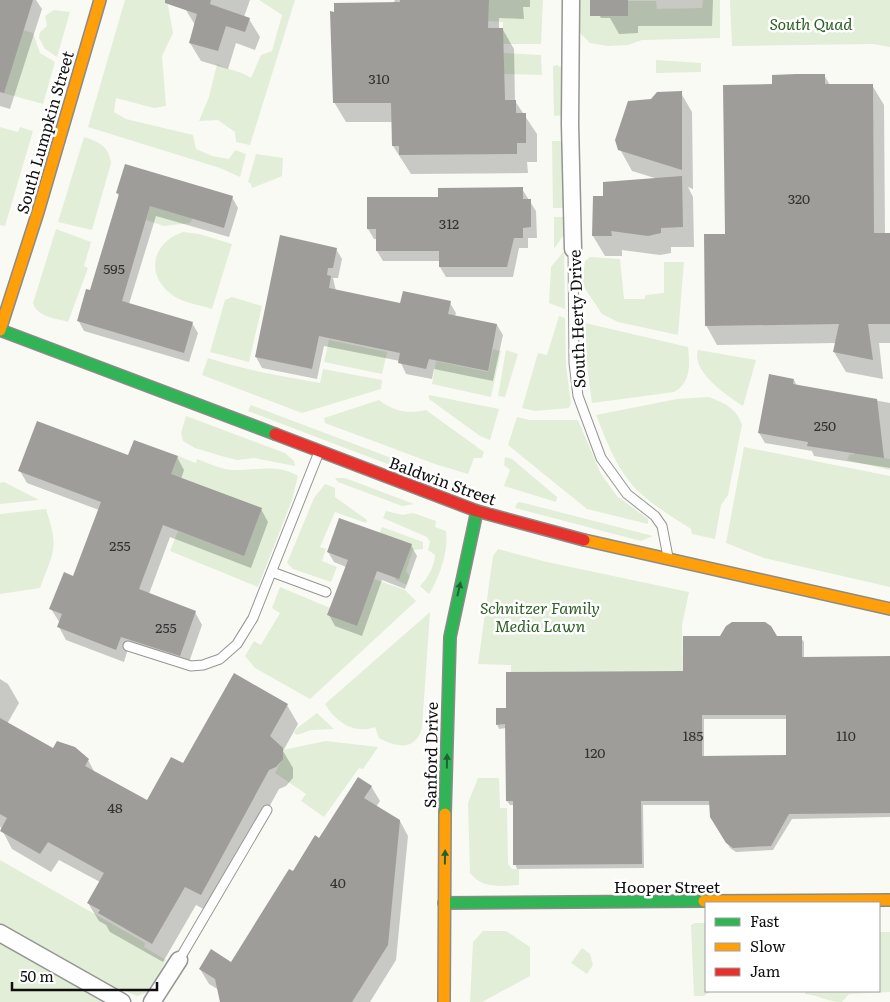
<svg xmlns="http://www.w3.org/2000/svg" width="890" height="1002" font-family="Literata,serif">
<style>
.green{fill:#e2eed7}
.shadow{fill:#0003;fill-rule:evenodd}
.building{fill:#9e9d9a;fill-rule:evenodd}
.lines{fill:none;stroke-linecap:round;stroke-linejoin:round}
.lane-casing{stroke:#959593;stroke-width:11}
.street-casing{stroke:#959593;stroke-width:19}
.fast-casing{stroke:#8b8b89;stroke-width:14}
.slow-casing{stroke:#8b8b89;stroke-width:14}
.jam-casing{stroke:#8b8b89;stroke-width:14}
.lane{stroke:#fefefe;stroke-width:9}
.street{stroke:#fefefe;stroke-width:16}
.fast{stroke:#30b455;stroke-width:11}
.slow{stroke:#ff9f0a;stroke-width:11}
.jam{stroke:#e5322d;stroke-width:11}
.oneway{fill:#206232}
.labels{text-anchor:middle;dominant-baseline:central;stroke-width:5;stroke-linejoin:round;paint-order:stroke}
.number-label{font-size:14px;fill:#333232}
.park-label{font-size:16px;font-style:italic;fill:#2d5f26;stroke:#fff}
.street-label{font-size:16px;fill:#0f0f0f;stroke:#fff}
</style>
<rect width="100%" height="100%" fill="#fafaf5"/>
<path class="green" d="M125,0H167L173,33L162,56L166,106L154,108L116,98L114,112L126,119L193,135L196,149L212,156L229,159L235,150L246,154L240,177L220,168L88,127Z
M259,0H295L250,145L236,142L235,132L218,120L199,121L209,97L217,64C230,71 240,70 251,78L261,55L272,51L282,15Z
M489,0H543L541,44H503V22L488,21Z
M574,0H590V16H628V1H656L657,9L702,8L703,0H720V38L642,40L628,45L608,46L590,43L579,32Z
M730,0H890V47L873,44L732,46Z
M54,10L70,12L57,57L45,49L39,38L40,32L47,26L45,16Z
M23,30L33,33L40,53L55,62L43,104L3,93Z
M504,53L541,55L542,75L504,74Z
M656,60L701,63V72L656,73Z
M557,65L562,68L565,115L554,116L553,66Z
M0,127L18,132L20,127L33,131L5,226L0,225Z
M84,137C99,142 109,146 111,163L92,230L58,222Z
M552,141H565V208H553Z
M256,154L283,158L282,176L252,188L251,184L248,182Z
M150,206L193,218L190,223L164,226L146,220Z
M554,217H565V233L554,249Z
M56,229L91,242L84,266L88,268L68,322C55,318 37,317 33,303Z
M183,232L199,234L232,244L212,309C200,305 185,303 175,297C145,278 150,243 183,232Z
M564,251L565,309L549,303L551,267Z
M590,257L620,259L624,299H644L646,295L664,293V262H684L678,335L618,322L602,314L582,284L585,261Z
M232,297L262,306L249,362L210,352L225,300Z
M559,316L565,318L566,366L571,403L569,408L535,411L522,408L538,353L547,355Z
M585,323L688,347C690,364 691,383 674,392L592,403L585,350Z
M329,340L387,352L382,374L324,362Z
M493,349L501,351L491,397L432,384L436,361L488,372Z
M506,350L518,354L505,397L498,396Z
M698,350L756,360L743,406C728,396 691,372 698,350Z
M208,358C244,370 282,376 320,383L323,369L382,380L381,389L302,413L202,375Z
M429,395L499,409L490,440L480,436L429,399Z
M709,397C725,403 737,409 742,425L728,495L721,505L715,539L692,534L691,529C676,519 660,510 646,498C620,478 608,445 596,415L677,399Z
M379,400C395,412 408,414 426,410L484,452L482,458H474L468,474L435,464L325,423L324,418Z
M251,405L442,477L440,484L248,411Z
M186,416L285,453L294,461L295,466L254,458L237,460L225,457L195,448L183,441L181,433Z
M517,417L529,420H578L601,474L617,496L648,519V524L587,509L508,445Z
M744,447L890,476V587L764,558L726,543Z
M854,452L890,459V470L847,460L850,454L854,455Z
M178,456L196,463L197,459C208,463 220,469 232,470C254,471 277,463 298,476L292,500L258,587L170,551L178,531L244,556L171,474Z
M505,457L512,459L557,497L556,502L504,486L510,470L504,465Z
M335,478H345L414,504L402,506L338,482Z
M4,482L39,500L0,504V483Z
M325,484L335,488V497L367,520L366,523L335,512L320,547L326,549L322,561L337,567L331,582L293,569L287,563L314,498Z
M520,502L653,536L641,541L515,508L517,503Z
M46,509C59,549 54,550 40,588L0,594V514Z
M386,511L403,515L413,513L436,521L435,527L446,531C449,551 439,578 429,594L420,586C428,578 434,567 435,555L428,550L430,542L427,537L383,518Z
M382,527L423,542V549L413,550L406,571L410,577L407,585L396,580L380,532Z
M498,549L547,562L689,592L682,625L683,671L511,672V665L478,664L493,556Z
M374,579L405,590L416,601L310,699L255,668L245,656L254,641L261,645L280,613L272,608L280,587L330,608L328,615L356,626Z
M430,612L422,728C415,752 396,747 379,738L375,727C354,735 335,721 325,704Z
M317,713L334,729L311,730L297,735L294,733L296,729Z
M326,741L378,747L363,769L359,768L324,817L301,801L306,794L275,773L281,761L283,750Z
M478,778H499L500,808H507L508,864L512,869H519V885C501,886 482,889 470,873L468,803Z
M0,860L142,941L145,943L144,947L166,960L149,992L137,996L119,988L111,1002H0Z
M695,923H706V991H711L704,996H694L691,925Z
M483,931H506L530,947V976L482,1002H470L473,942Z
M879,932H890V992L849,994L842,1002C828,1002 819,995 805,994V991H879Z
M582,948L590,954L593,965L587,974L571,963Z"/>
<path class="shadow" d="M0,0H36L42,9L10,109L0,106Z
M189,0H250L244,17L249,19L260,37L255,50L236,43L228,69L201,61L190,43L195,25L186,10Z
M395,0H530V7H523L524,19L499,18V30H503L514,49L515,101L537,134V162H527L528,173L411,174L393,146V122H346L334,102Z
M591,0H713L712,26H638V33L619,34L610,18H601Z
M824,75L830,85H872L884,105L885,234H890V343H879L883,379L846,372L834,352L836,343L717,345L706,325L726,235L773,85Z
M681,93L692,112L693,189L688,187L693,197L694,247H671V253L660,255L622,250V256H605L593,236L604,197L658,179L632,171L616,142L652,100Z
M522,189L536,211L537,238H528V248H519L513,277H446L440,267V261H383L377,251V239H374L368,229V199L440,198Z
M117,193L232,197L238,208L229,237L156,216L129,304L192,323L198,333L189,362L84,331L78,320L91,292L119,196Z
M336,249L342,259L338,278H333L336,291L401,305L450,303L456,313L455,316L497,325L503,335L493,381L434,369L432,379L406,374L400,361L324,346L317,379L262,368L256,357Z
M794,380L797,386L890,403V468L814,456L812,451L765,443L759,433Z
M129,457H177L184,470L181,479L261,509L268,522L251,568L170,537L149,594L195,612L202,625L187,668L128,649L124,662L66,640L59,627L60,623L51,609L74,577L99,510L27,483L20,471Z
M411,545L417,556L405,589L382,580L362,636L335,626L329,615L346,567L334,562L328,552Z
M776,637L801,638L804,642V658L890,657V817L792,819L773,850L736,852L730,848L712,816L710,805H643L644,868L517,869L515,864L514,805H510L507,801L506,728L499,729L497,724L507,709L685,672ZM704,719H788V757H704Z
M0,679L8,684L19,703L7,724L54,750L88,760L95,773L147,802L184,765L287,705L298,724L283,751L293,768V778L286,786L279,789L211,913L196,905L163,962L110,932L106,925L99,921L88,903L100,882L59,860L51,872L12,849L0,826Z
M371,786L380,801L376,807L400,821L408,836L396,960L370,1002H222L219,990L209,984L200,969L232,963L293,873L320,840Z"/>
<path class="building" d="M0,0H33L4,93L0,92Z
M165,0H211L210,4L250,18L245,32L226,26L218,51L189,43L197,14L165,3Z
M400,0H489L488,28H503L505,100H516V113H526V143H517V154L399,155V146H392L391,103H333L330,11L334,12V3L400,2Z
M590,0H628V16H590Z
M796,74H825V84H873L874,233H890V324H868L873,360L833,352L839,324L705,326L704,234H725L723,85L772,84V75Z
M682,91V170L618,150L615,140L628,101L651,99L657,92Z
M125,164L233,196L224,228L150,206L122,301L193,322L184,353L77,321L86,289L90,290L119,194L116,193Z
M682,176L683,227L661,228V233L648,236L611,231L612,236H592L593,196H603V182Z
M523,187V199H531V227L523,228V238H514L507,267H439V251H376V229H367V197H438V188Z
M280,235L337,248L333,268H328L327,275L331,276L329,288L400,303L403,291L451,301L448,314L497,324L488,371L429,359L426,369L398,363L400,353L319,336L312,369L255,357Z
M769,374L794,379L793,384L877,399L884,458L807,446L808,442L758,433Z
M37,421L128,455L134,440L178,456L171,474L262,508L244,556L163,525L139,589L196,611L180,656L121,637L116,650L57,627L62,614L49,609L64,572L73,576L101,502L18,471Z
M339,518L412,544L399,579L377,571L357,626L327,615L348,560L327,552Z
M732,622H765L771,626L777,636H802V657L890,656V813L789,814L771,846L733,848L726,843L710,817L709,801H641L642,864L513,865V801H506L505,724L496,725V708H506V672L683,671V636H720L726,626ZM702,715H786V755L702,756Z
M234,673L288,704L270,736L283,748V759L276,767L269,770L201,895L185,887L152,944L98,913L100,910L87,903L104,873L48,842L40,854L0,831L7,818L0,814V718L53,748L57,741L75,747L89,759L85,766L147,800L171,757L183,763Z
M358,777L372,786L364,798L400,820L388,945L352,1002H220L215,979L199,969L211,949L231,962L289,869L293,871L315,835L319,838Z"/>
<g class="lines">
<g class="lane-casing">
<path id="lane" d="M573,249L574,363L578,396L601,458L627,494L655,516L662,526L668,557
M272,572L326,592
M128,646L191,666L203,665L220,659L237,644L253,618L319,452
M179,960L267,810"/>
</g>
<g class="street-casing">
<path id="street" d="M571,0L570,124L573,249
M0,933L122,1002
M152,1002L179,960"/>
</g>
<g class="fast-casing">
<path id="fast" d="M0,330L275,434
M445,814L450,637L477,511
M444,903L704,901"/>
</g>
<g class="slow-casing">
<path id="slow" d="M0,330L38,212L100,0
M584,540L890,609
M704,901L890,900
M444,1002L445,814"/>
</g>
<g class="jam-casing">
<path id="jam" d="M275,434L477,511L584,540"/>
</g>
<use href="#lane" class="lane"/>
<use href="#street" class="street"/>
<use href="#fast" class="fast"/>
<use href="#slow" class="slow"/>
<use href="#jam" class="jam"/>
</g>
<defs><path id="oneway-solid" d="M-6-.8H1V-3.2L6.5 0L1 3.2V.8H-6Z" transform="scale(1.25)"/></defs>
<g class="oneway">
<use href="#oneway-solid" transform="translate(459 589) rotate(-77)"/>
<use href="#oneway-solid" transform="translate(447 761) rotate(-89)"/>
<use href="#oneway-solid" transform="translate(445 857) rotate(-89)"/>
</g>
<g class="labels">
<g class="number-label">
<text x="379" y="78">310</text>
<text x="799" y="198">320</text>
<text x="449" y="223">312</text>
<text x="114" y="268">595</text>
<text x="825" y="425">250</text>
<text x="120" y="545">255</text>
<text x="166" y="627">255</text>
<text x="693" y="735">185</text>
<text x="846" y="735">110</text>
<text x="595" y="752">120</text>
<text x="115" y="807">48</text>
<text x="338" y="882">40</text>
</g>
<g class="park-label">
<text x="811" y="23">South Quad</text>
<text x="540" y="607">Schnitzer Family<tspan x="540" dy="18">Media Lawn</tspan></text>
</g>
<g class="street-label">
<text transform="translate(44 132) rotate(-74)">South Lumpkin Street</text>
<text transform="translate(576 319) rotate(-92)">South Herty Drive</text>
<text transform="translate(443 480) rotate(20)">Baldwin Street</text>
<text transform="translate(430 755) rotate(-89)">Sanford Drive</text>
<text x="667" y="886">Hooper Street</text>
</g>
</g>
<rect x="705" y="902" width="175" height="90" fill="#ffffff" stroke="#9f9f9f"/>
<rect x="715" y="918" width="25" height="8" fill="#30b455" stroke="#9f9f9f"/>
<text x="750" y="927" font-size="15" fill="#0f0f0f">Fast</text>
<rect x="715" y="943" width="25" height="8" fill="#ff9f0a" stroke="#9f9f9f"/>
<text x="750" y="952" font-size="15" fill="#0f0f0f">Slow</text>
<rect x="715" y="968" width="25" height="8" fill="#e5322d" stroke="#9f9f9f"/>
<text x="750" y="977" font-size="15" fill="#0f0f0f">Jam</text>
<path d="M12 982v8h145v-8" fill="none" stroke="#0f0f0f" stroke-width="2.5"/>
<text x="20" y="982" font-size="15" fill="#0f0f0f" stroke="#ffffff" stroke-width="4" paint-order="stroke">50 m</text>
</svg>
